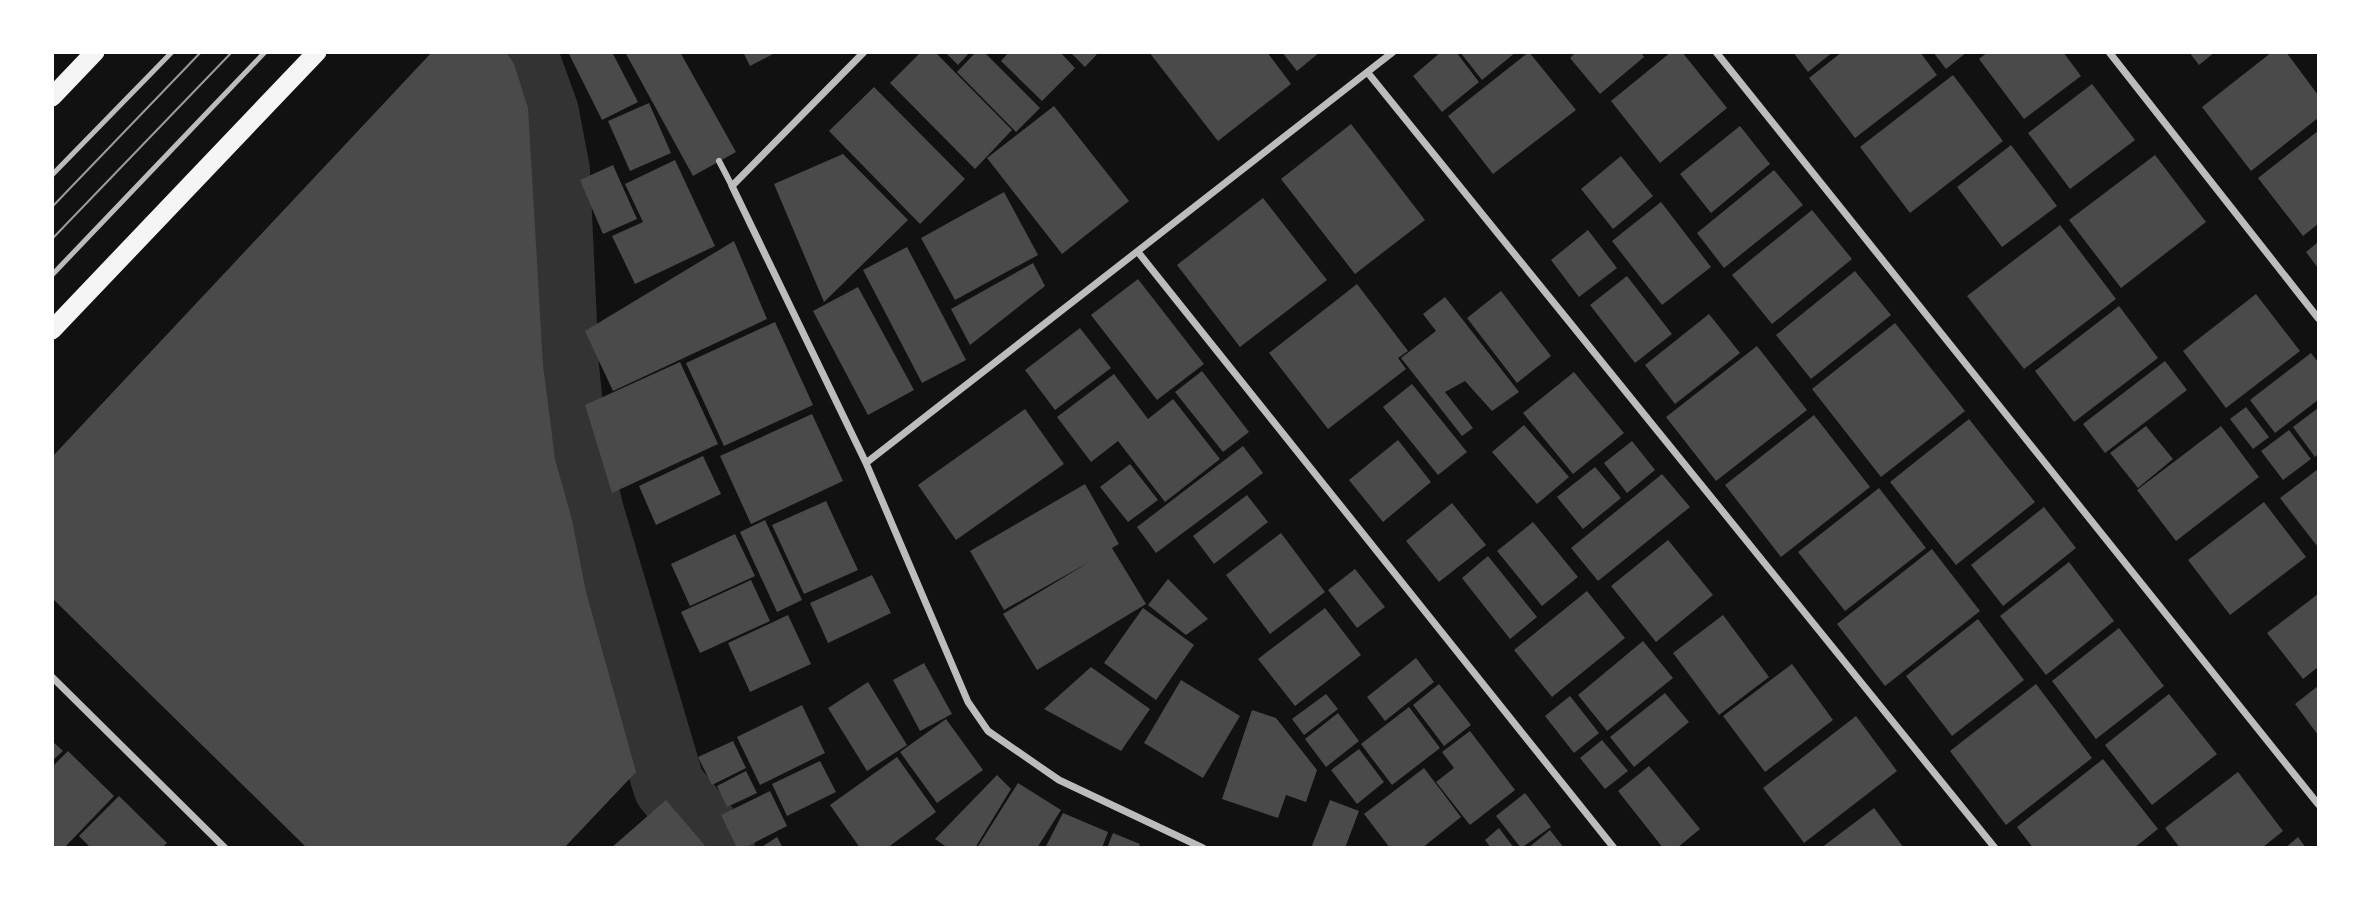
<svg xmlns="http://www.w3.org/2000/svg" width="2371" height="900" font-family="'Fira Sans Condensed',sans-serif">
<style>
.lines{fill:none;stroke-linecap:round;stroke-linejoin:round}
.river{stroke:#333;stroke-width:72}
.building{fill:#4a4a4a}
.service{stroke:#bcbcbc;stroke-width:5}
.pedestrian{stroke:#bcbcbc;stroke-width:6}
.minor{stroke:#bcbcbc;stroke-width:7}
.trunk{stroke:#f5f5f5;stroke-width:19}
.tram{stroke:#9a9a9a;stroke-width:2}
</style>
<rect width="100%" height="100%" fill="#111"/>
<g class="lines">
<path class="river" d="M521,52L543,113L554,171L563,367L569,426L587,509L669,786L719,848"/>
</g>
<path class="building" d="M432,52H506L514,64L528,108L543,365L555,459L572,520L586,592L636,772L564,848H307L52,598V457Z
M568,52H612L638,102L602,120Z
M625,52H680L736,152L693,176Z
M743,52H777L750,66Z
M921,52H935L1012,130L975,169L890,83Z
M945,52H970L958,65Z
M976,52H984L1040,108L1016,132L957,72Z
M1009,52H1060L1075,68L1042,101L1001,61Z
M1070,52H1099L1085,67Z
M1149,52H1267L1291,84L1218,141Z
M1282,52H1320L1297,71Z
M1441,52H1456L1479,82L1442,112L1413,76Z
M1460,52H1516L1482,80Z
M1529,52L1576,110L1493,174L1448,116Z
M1576,52H1641L1644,57L1600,94L1570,58Z
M1671,52H1682L1727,108L1660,163L1611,101Z
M1793,52H1833L1808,72Z
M1842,52H1920L1937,75L1855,138L1809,78Z
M1933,52H1967L1946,69Z
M1988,52H2063L2081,76L2024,119L1979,59Z
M2189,52H2215L2199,65Z
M2272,52H2286L2318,95V118L2251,171L2202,107Z
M1953,75L2003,141L1910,213L1860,147Z
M2092,84L2135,140L2070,189L2028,133Z
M874,87L965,179L920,224L829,131Z
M649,103L671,153L630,171L608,121Z
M1054,106L1129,201L1062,254L987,158Z
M1351,124L1425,220L1355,274L1281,179Z
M1740,126L1770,164L1711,213L1680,174Z
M2318,131V224L2303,236L2258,178Z
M2011,145L2057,206L2002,247L1957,187Z
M843,154L908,220L824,302L774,184Z
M2155,155L2206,222L2121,288L2069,220Z
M1621,156L1653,196L1613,229L1581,189Z
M675,160L715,246L635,284L612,236L643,222L625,184Z
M613,165L637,219L603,234L580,180Z
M1774,170L1803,205L1724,268L1697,233Z
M1004,192L1038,255L955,300L921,238Z
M1263,198L1327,280L1240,347L1177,265Z
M1661,202L1711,267L1662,305L1612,241Z
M1812,210L1852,259L1772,324L1732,275Z
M2060,225L2116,299L2024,369L1967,296Z
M1588,230L1617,268L1579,297L1551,260Z
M734,241L767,319L613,391L585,331Z
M2318,242V268L2306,252Z
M907,247L966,360L922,383L863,270Z
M1033,263L1045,286L970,345L951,309Z
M1855,271L1891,315L1811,379L1776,335Z
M1627,276L1672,334L1635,363L1590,305Z
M1138,279L1204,364L1157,400L1091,315Z
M1357,284L1408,351L1398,358L1406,369L1328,429L1269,353Z
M858,287L914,390L868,415L813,311Z
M1501,291L1551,356L1517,383L1467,318Z
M2256,294L2300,351L2226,408L2183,351Z
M1445,297L1519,392L1492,411L1465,381L1445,392L1473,428L1462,436L1401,358L1436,331L1423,314Z
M2119,306L2158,358L2074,422L2035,371Z
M1709,314L1740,353L1675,404L1645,365Z
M775,322L813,405L724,446L686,363Z
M1895,323L1965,411L1881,477L1812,389Z
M1080,328L1111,368L1055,410L1025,370Z
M1757,346L1807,410L1716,481L1666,417Z
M2311,353L2318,362V400L2275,433L2250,400Z
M2165,361L2187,390L2105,453L2083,424Z
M680,362L718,444L612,493L585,405Z
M1202,371L1249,432L1223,452L1175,392Z
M1574,372L1624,433L1573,474L1523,413Z
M1114,374L1148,419L1173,399L1220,459L1165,502L1118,441L1091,462L1057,417Z
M1412,384L1467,452L1438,475L1383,407Z
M2246,407L2269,437L2253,449L2230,419Z
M2318,408V454L2315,457L2293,427Z
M1025,409L1064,464L956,540L918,485Z
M812,414L843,481L751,524L720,456Z
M1814,415L1870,487L1781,557L1725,485Z
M1969,419L2035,502L1956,565L1890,482Z
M1524,425L1569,477L1537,504L1492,452Z
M2146,426L2173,459L2138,488L2110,453Z
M2221,426L2259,477L2176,541L2137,490Z
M2289,430L2311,459L2283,480L2261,451Z
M1398,440L1431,482L1383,522L1349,480Z
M1632,441L1655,470L1627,493L1604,463Z
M1243,446L1263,473L1156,553L1137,527Z
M703,456L721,494L656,525L639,486Z
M1130,464L1158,500L1128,522L1100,487Z
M1595,467L1621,498L1583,529L1557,497Z
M2318,469V545L2317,546L2280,498Z
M1662,474L1690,507L1598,581L1571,548Z
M1085,484L1119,544L1112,548L1146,604L1037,670L1003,614L1091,561L1004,610L970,551Z
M1879,488L1926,548L1845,611L1798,552Z
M1247,495L1268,522L1214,564L1193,536Z
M826,501L858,570L804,594L772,525Z
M2264,502L2306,557L2230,615L2188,560Z
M1452,503L1486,545L1439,582L1406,541Z
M2044,507L2076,548L2003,606L1971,565Z
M765,520L802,600L777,612L740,532Z
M1533,522L1578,577L1542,606L1497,551Z
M1281,533L1325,592L1270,634L1226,575Z
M735,534L755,576L690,606L671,564Z
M1668,540L1713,595L1656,642L1611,586Z
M1932,549L1980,611L1885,686L1837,624Z
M1488,556L1537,617L1510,639L1462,578Z
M2069,562L2114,621L2046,675L2000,616Z
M1355,569L1385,607L1357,628L1328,590Z
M872,575L891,613L828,643L810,603Z
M1168,579L1208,619L1186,635L1148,605Z
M751,580L770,621L700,653L681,612Z
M1587,591L1625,638L1552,697L1514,650Z
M2318,594V667L2303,679L2267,633Z
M1143,608L1194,645L1156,700L1104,663Z
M1325,608L1361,655L1295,706L1258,659Z
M788,615L811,664L750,692L728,643Z
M1723,615L1769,677L1719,715L1673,653Z
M1978,619L2024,680L1952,736L1906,676Z
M2119,628L2164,686L2096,739L2052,681Z
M1643,641L1673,678L1607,731L1578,695Z
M1416,658L1434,682L1385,721L1367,697Z
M924,663L952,714L920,731L893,680Z
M1792,664L1833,720L1765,772L1723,716Z
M1091,667L1150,709L1121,751L1044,709Z
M1181,680L1240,716L1203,778L1144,743Z
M868,682L907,745L867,771L828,708Z
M1439,684L1471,725L1444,746L1413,705Z
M2036,684L2092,758L2006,825L1950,751Z
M2318,686V735L2295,704Z
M1665,693L1689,722L1634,767L1610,737Z
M1326,694L1338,709L1304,735L1292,719Z
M2169,694L2217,754L2152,805L2105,745Z
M1570,696L1599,733L1574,753L1545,716Z
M802,705L825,753L760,785L737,737Z
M1409,707L1440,748L1392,785L1361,744Z
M1252,710L1276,718L1317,770L1306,802L1286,795L1278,818L1222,799Z
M1338,713L1359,741L1326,767L1305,739Z
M1856,716L1897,771L1804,843L1763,788Z
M946,719L983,770L937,803L900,752Z
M1470,731L1515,790L1470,825L1436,782L1454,768L1442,752Z
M1602,740L1628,771L1605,789L1580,758Z
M52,741L63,751L52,761Z
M733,741L746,768L712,785L698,757Z
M1359,749L1384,782L1357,804L1331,770Z
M68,751L114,796L64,848H52V767Z
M897,757L936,812L887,848H860L830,805Z
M2103,759L2158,829L2134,848H2033L2017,827Z
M820,761L836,792L787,816L772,784Z
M1649,766L1700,829L1677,848H1663L1618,791Z
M1424,768L1461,817L1422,848H1390L1364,814Z
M746,771L757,793L727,807L717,786Z
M2238,772L2283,831L2262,848H2180L2165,828Z
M997,775L1011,789L975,848H948L935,839Z
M1018,783L1061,810L1037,848H977Z
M770,791L787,826L744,848H737L721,815Z
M1525,793L1551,827L1521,848L1496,816Z
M119,796L167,843L162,848H91L79,836Z
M666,800L707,848H611Z
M1330,800L1359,811L1345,848H1311Z
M1874,808L1904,848H1821Z
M1063,813L1108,832L1102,848H1045Z
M1499,828L1514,848H1491L1485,840Z
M1550,830L1564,848H1528Z
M1113,833L1140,844L1138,848H1107Z
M777,837L783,848H760Z
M2298,837L2306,848H2285Z"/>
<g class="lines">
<path class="service" d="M52,175L172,52
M52,275L265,52"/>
<path class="pedestrian" d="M719,161L732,186"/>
<path class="minor" d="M864,52L732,186L866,463L968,702L988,731L1059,780L1203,848
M1716,52L2318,804
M2109,52L2318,318
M1368,73L1995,848
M1138,252L1614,848
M866,463L1393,52
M52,677L225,848"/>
<path class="trunk" d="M52,97L95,52
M52,330L317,52"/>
<path class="tram" d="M52,207L201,52
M52,239L232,52"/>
</g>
<rect width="2371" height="900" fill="none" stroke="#ffffff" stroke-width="108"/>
</svg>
